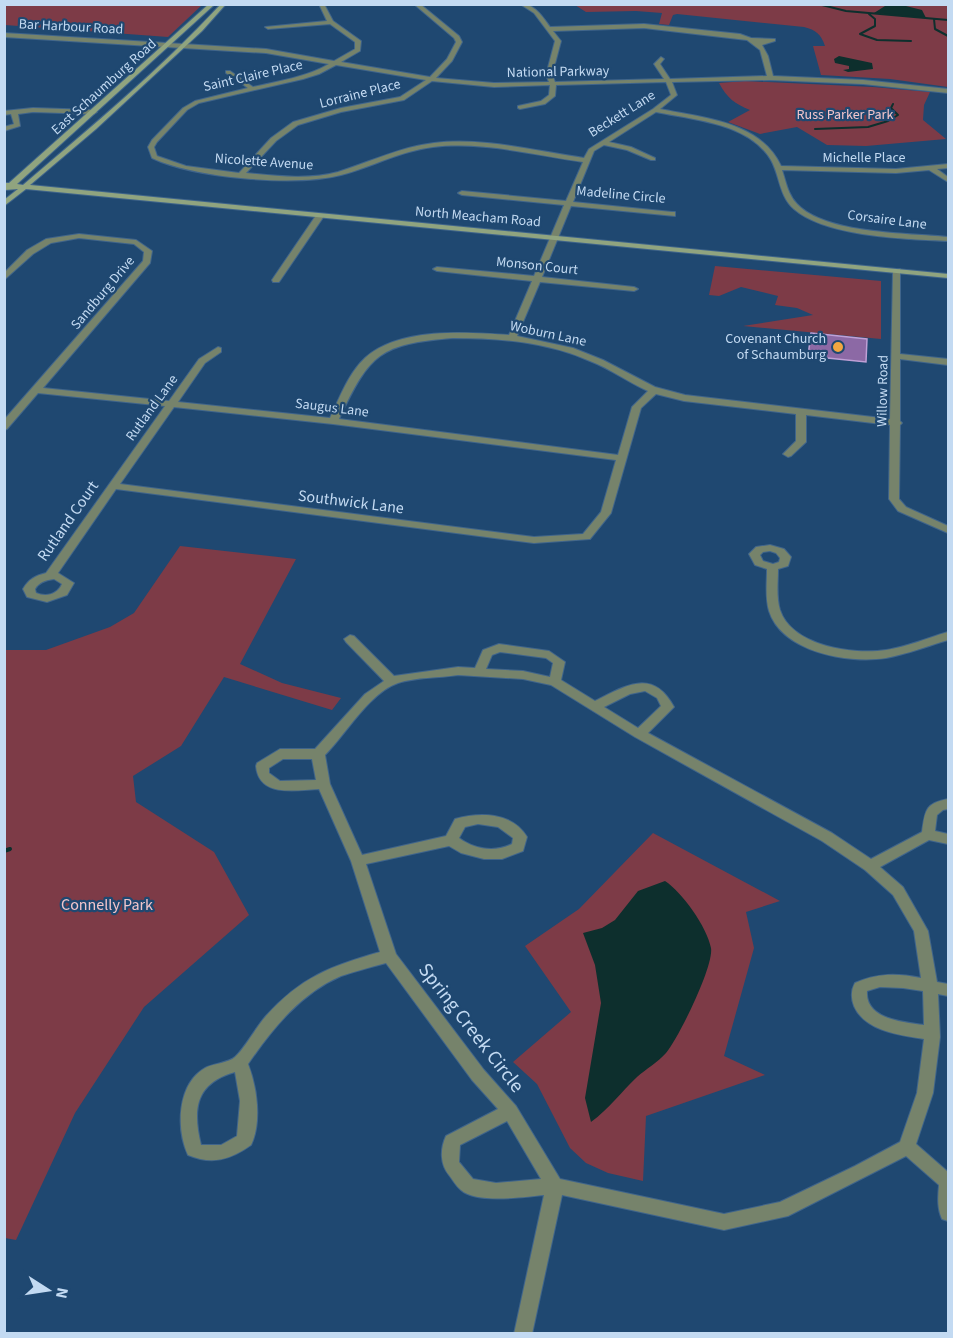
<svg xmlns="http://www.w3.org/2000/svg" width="953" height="1338" font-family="'Source Sans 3',sans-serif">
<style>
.green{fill:#7d3b47}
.water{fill:#0d2f2d}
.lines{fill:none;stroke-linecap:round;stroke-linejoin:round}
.stream-far1{stroke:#0d2f2d;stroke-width:2}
.stream{stroke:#0d2f2d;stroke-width:4}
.building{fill:#8c69a5;stroke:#bfa0d6;stroke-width:1.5}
.street-casing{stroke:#40658b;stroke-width:2}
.secondary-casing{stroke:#40658b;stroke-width:2}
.street{fill:#76836b;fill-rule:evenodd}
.secondary{fill:#90a47f;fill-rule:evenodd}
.poi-dot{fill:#f1a640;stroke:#1f4871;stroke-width:2}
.labels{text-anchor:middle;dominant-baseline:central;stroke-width:4.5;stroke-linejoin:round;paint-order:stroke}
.far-street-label{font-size:14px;fill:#c3daf2;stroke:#1f4871}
.far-park-label{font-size:14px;fill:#f2c5cb;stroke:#1f4871}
.far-poi-label{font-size:14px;fill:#c3daf2;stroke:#1f4871;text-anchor:end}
.street-label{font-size:16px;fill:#c3daf2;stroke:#1f4871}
.park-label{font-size:16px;fill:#f2c5cb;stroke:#1f4871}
.near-street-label{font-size:20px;fill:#c3daf2;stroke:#1f4871}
</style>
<rect width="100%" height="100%" fill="#1f4871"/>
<path class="green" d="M4,5L5,4L202,5L168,37L5,25Z
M575,5H948V87L890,79L821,75L813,46H825C821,34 816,30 804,27L677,14L673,15L669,25L659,24L662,13L636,11L586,12Z
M745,81L873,87L930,92L924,105L923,120L946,139L866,146L827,145L797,127L760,134L728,122L750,110C735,104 727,98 719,83Z
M715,266L881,281V339L743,326L813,315L797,308L775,305L778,296L741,287L719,296L709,295Z
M180,546L296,559L240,664L282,683L341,698L332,710L224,677L181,746L133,776L136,802L214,852L249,915L144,1007L75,1113L16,1240L5,1238V650H46L110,627L134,613Z
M653,833L780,901L746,912L754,948L724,1056L765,1075L646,1116L643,1181L608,1173L586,1163L570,1148L537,1084L513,1062L571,1012L525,946L579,909Z"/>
<path class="water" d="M902,5L922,10L926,18L874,13L885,6Z
M839,56L872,63L873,69L848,72L843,70L849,69V66L835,63L834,59Z
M665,881C682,892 707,927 711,948C714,966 678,1039 666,1053C658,1062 646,1069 637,1077C621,1092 609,1109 591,1122L585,1098L601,1003L595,965L583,933L602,928L615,920L638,891Z"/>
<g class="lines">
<path class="stream-far1" d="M818,4L846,11L948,20
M869,14L875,19V26L860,34L877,40L911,41
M934,19L935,29L948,36
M815,129L868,127L888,121L898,115L891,108L893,104"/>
<path class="stream" d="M4,851L10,849"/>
</g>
<path class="building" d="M811,333L867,339L866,362L808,356Z"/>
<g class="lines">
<g class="street-casing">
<path id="street" d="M319,4H324L333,21L361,41L360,51L341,62L430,77L447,59L456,42L454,38L414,4H420L459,36L462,42L452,61L436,78L494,83L549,82L546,75L555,41L534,13L520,4C535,4 542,16 550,27L644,24L740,34L751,38L775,39V41L762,45L768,56L773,76L863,80L948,89V93L863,84L770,80L672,82L677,95L660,109C703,118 760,121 781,166L896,169L948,164V168L937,169L948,177V182L929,170L896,173L782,170C786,182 788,195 797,204C825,234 908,233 948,237V241C907,239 826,237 794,209C779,196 780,176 771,160C749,123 694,120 656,112L609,142L631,147L655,158V160H651L627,150L604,145L594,151L573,202L672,212H675V216L571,206L542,277L634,287L638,289L634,291L540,282L517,336L573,348L603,360L655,387L685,395L890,419L893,271L900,269V354L948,359V365L900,359V421L902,423L900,425L899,499L906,507L948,526V533L898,511L889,499L890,425L806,415V442L791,456L788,457L783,454L796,441V414L684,401L656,394L641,408L611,513L590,539L534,543L116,489L58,573L74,583L67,595L47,602L27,597L23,589C29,579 35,576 46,573L165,406L38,393L7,429L4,430V420L143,261L144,252L134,244L79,238L51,243L33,254L4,280V273L27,250L46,239L79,234L136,240L152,251L150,263L43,388L169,401L199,359L218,347L221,348V352L205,363L178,402L330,418C340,397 348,374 365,358C399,327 467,332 509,335L532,281L437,271L433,269L437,267L534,276L564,205L462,195L458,193L462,191L566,201L583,162C534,155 482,141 433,147C400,151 372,167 341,175C296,187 194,178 152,158L148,147L152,140L183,108L195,101L248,88L226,73V71H230L253,87C280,81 306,77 329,64L266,53L4,37V33L266,49L334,61L355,49V42L330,24L268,29L265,27L327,21ZM644,28L747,40L760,50L767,76L670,79L660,64L664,59L661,57L654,64L664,79L555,82L552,75L561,41L553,31ZM336,65L426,80L400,97L341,108L293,122L271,138L239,173L186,166L157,156L154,147L157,142L187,110L199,103L303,79L319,74ZM432,81L494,87L550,85L549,95L541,101L518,106V108L520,109L545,104L555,96L556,85L666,82L671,95L653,109L589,149L584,158C535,151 484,137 434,143C400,147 370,162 338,172C309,180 276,176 246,173L276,141L298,125L341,112L404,100ZM453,338C500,338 547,342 590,361C611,369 628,382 648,391L632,407L618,455L339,419C370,353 380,344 453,338ZM174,407L333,424L616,460L601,512L583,534L534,537L120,484ZM54,579L62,584C57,595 46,597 36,593L35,589C39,582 46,580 54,579Z
M33,108L94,110L97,112L94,114L33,112L18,114L20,126L4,131V127L14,124L11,114L4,115V111Z
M317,214L324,216L279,282H273L272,280Z
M770,545L784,549L791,557L788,566L778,569C778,582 776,597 780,610C792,646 853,655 886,650C907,647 927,638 948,632V640C928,646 907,654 886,658C848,664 782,652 769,611C765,598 767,582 767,569L755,565L749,554L756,547ZM770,551L776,553L780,558L779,562L773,564L763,561L760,555L763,552Z
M350,635L354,636L394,676L458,667L475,668L483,650L499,644L549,651L565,662L561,680L595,701C627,685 653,668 674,707L648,733L832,833L871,859L922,832C925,811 925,803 948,799V809L943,810L937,815L935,831L948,834V844L929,840L880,867L903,887L928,931L937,982L948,984V996L938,994L940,1037L933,1093L916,1144L948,1172V1221L942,1219C937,1208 938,1197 939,1185L906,1156L788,1216L724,1230L562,1195L532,1334H514L544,1195C525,1197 476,1204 461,1190C456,1186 453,1180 449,1175C440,1164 440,1149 446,1136L498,1109L472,1080L386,963C371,967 356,971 341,976C301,993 272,1029 248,1064C257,1087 262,1122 251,1145C230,1160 212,1165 188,1155C176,1129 177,1084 205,1068C214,1063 229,1063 235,1057C245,1048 256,1027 266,1016C301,977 331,966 380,952L351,861L319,789C295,790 259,798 256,766L257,763L280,749H315L365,694L384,681L346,642L344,639ZM500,652L546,658L553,663L550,677L523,671L486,669L492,655ZM458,675L523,679L551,685L635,737L822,841L865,870L893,895L914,931L921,978C897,973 877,973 855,983C851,990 851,998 854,1006C865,1031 899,1035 924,1039L917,1093L900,1142L855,1166L780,1202L724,1214L560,1179L516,1106L484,1070L396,954L366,864L449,846L461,853L484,859H502L523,851L527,837C512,812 480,812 455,819L446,836L362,855L330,784L325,755C346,734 369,693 398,683C416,677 439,678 458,675ZM645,691L657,698L661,706L638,728L604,707L630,694ZM283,759H312L316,780L280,781L269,773V768ZM478,824L498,827L513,838L512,844C494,853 474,849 459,838L465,827ZM880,987L903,988L923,991L924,1025C902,1022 865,1019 867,991ZM235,1072L240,1101L237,1136L221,1145H201C192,1108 196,1083 235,1072ZM507,1121L541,1179L496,1183L473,1179L459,1162L460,1145Z"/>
</g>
<g class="secondary-casing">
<path id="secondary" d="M209,4H215L17,184L23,185C91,127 160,70 221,4H226L202,31L96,129L30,185L948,274V278L26,189L4,206V200L18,189L5,190L4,183H9Z"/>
</g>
<use href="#street" class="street"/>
<use href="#secondary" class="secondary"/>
</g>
<circle class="poi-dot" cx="838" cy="347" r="6"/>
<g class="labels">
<g class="far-street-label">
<text transform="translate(71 27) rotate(3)">Bar Harbour Road</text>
<text transform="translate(558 72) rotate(-1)">National Parkway</text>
<text transform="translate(253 76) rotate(-13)">Saint Claire Place</text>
<text transform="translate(104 87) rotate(-42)">East Schaumburg Road</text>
<text transform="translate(360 94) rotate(-14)">Lorraine Place</text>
<text transform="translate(622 114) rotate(-32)">Beckett Lane</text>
<text x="864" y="158">Michelle Place</text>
<text transform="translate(264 162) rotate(4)">Nicolette Avenue</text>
<text transform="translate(621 195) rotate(5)">Madeline Circle</text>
<text transform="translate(478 217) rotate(5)">North Meacham Road</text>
<text transform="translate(887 220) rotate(7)">Corsaire Lane</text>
<text transform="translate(537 266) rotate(6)">Monson Court</text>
<text transform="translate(103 293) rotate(-50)">Sandburg Drive</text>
<text transform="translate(548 334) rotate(12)">Woburn Lane</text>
<text transform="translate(883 391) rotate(-89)">Willow Road</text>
<text transform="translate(152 408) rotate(-54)">Rutland Lane</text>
<text transform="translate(332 408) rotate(7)">Saugus Lane</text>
</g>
<g class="far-park-label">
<text x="845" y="115">Russ Parker Park</text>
</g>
<g class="far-poi-label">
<text x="826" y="339">Covenant Church<tspan x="826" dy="16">of Schaumburg</tspan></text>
</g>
<g class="street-label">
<text transform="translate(351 502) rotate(7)">Southwick Lane</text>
<text transform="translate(68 521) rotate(-55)">Rutland Court</text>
</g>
<g class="park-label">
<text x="107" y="905">Connelly Park</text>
</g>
<g class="near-street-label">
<text transform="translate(471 1028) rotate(52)">Spring Creek Circle</text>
</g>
</g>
<rect width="953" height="1338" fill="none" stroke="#c3daf2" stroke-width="12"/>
<g transform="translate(48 1290) rotate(102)" stroke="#1f4871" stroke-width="4.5" paint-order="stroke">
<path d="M0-4.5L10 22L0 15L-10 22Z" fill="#c3daf2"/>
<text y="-9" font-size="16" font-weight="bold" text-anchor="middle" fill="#c3daf2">N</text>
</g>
</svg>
